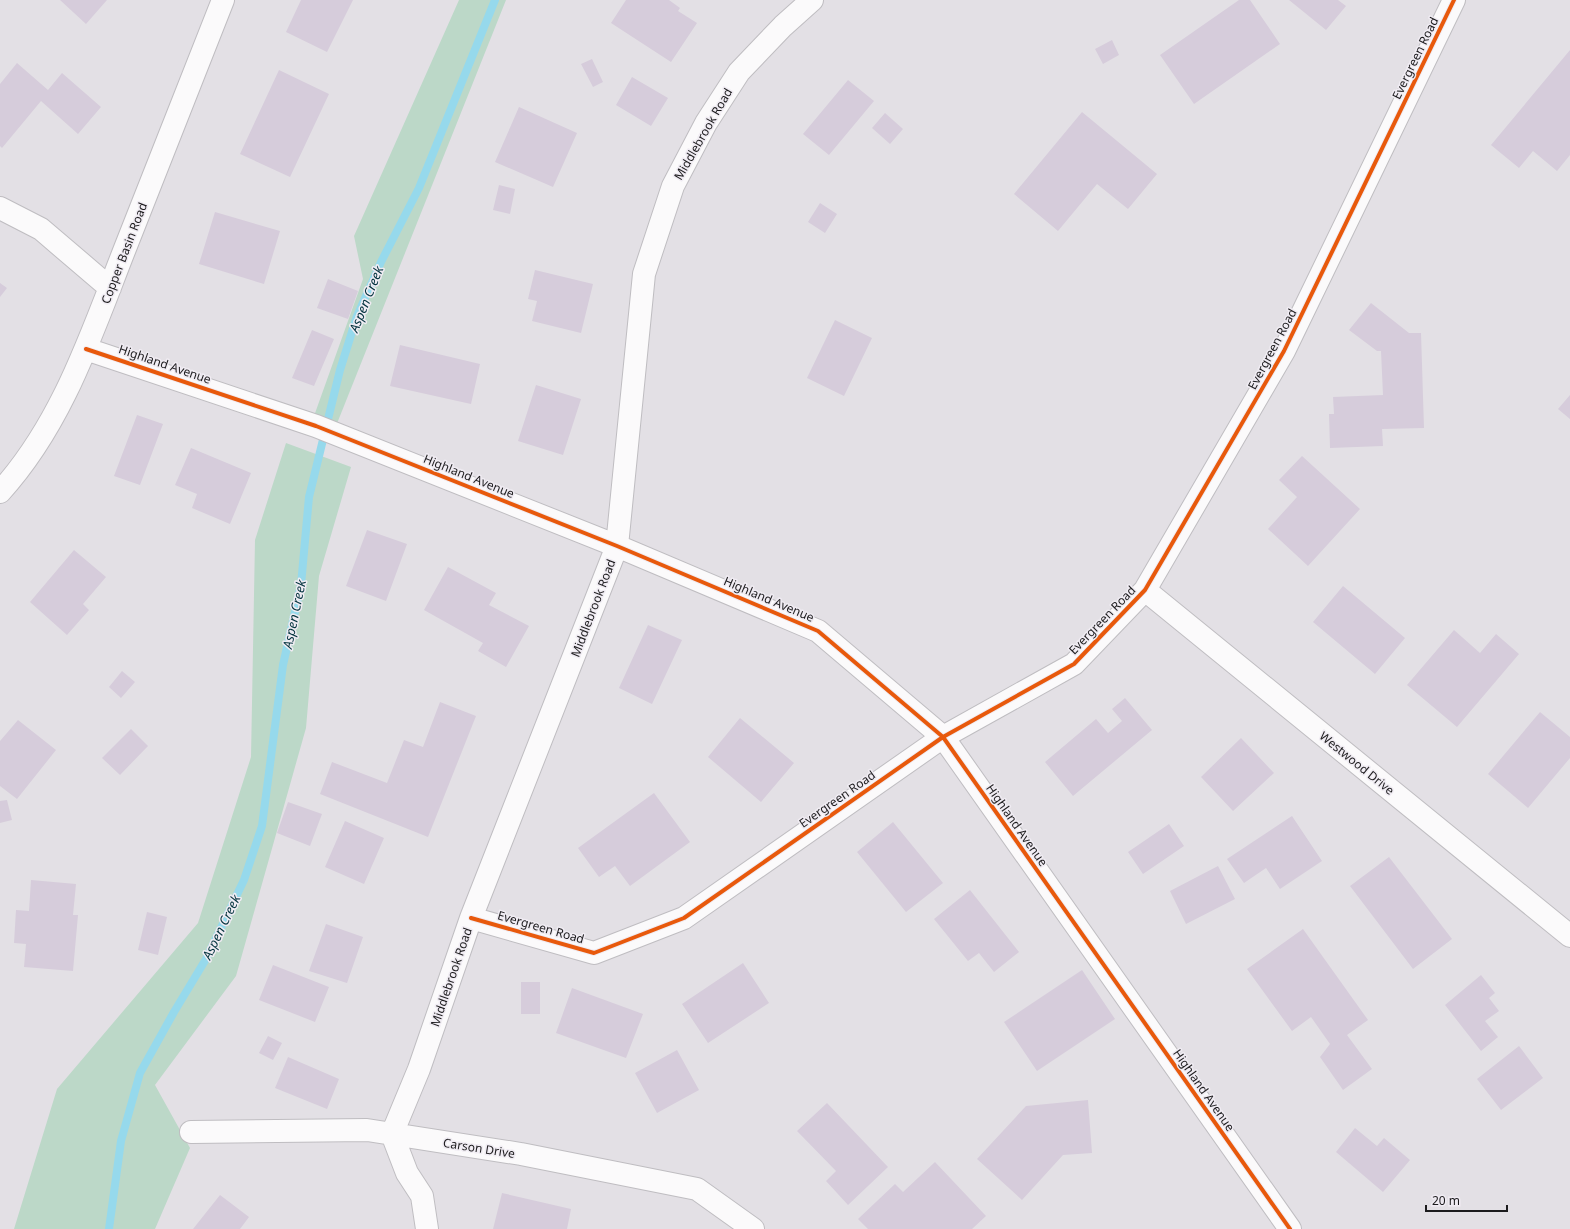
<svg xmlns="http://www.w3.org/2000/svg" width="1570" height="1229" font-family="'Noto Sans',sans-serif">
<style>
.green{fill:#bcd8c8}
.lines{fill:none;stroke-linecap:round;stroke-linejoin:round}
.stream{stroke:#96d9ec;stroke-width:8}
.building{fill:#d6ccdb}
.minor-casing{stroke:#bfbdc1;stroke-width:24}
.minor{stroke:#fbfafb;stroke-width:22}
.cycleway-casing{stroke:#f0ecf3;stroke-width:6}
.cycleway{stroke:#e8590c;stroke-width:4}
.labels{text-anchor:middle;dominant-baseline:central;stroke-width:3;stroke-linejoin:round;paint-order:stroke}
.street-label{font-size:12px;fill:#1c1b1d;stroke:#f0ecf3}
.water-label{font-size:13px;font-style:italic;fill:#04343f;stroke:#f0ecf3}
</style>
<rect width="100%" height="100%" fill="#e3e0e5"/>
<path class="green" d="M459,0H506L336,426L314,416L363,279L354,236Z
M286,443L351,467L319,576L306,728L236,976L155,1085L190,1148L155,1229H14L57,1089L198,923L251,757L255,540Z"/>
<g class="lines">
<path class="stream" d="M109,1229L121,1141L140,1073L174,1012L206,959L244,880L262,826L283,665L301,585L309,497L340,370L357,316L381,262L419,188L495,0"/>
</g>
<path class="building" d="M60,0H107L86,24Z
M301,0H353L327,52L286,32Z
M626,0H669L680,8L678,11L697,23L671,62L611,23Z
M1239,0H1250L1280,44L1194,104L1160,55Z
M1289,0H1338L1346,6L1326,30Z
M1112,40L1119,55L1103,64L1095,49Z
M1570,50V155L1557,171L1533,151L1519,168L1491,145Z
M592,59L603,82L593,87L581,64Z
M17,63L48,90L62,73L101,107L78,134L41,101L2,148L0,146V84Z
M279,70L329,94L290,177L240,154Z
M632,77L668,98L651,126L616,105Z
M848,80L874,101L829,155L803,134Z
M519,107L577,133L553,187L495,162Z
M1082,112L1157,174L1128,209L1097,184L1058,231L1014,194Z
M885,113L903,129L890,144L872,128Z
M499,185L515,189L510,214L493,210Z
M820,203L837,214L825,233L808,222Z
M215,212L280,231L264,284L199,264Z
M535,270L593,284L581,333L532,321L537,301L528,299Z
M328,279L358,291L348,319L317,308Z
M0,283L7,288L0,297Z
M1371,303L1409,333H1421L1424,428L1382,429L1383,446L1330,448L1329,414H1334L1333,397L1383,395L1381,351H1377L1349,330Z
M835,320L872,338L844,396L807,378Z
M312,330L334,339L314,386L292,378Z
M400,345L480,364L471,404L390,386Z
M536,385L581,399L563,455L518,441Z
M1570,395V419L1558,409Z
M137,415L163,424L140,485L114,476Z
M191,448L251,473L230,524L192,508L197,494L175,485Z
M1302,456L1360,509L1308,566L1268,529L1297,497L1279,480Z
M367,530L407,544L386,601L346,586Z
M74,550L106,577L83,604L89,610L67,635L30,602Z
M448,567L496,593L489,605L529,626L506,667L478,651L483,643L424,610Z
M1343,586L1405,638L1375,674L1313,622Z
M648,625L682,640L652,704L619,688Z
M1454,630L1480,653L1496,634L1519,654L1457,727L1407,685Z
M122,671L135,682L121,698L109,687Z
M1125,698L1152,730L1073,796L1045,762L1096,719L1108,733L1122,721L1112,709Z
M440,702L476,716L428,837L320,794L332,762L387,783L404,740L423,747Z
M1540,712L1570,737V758L1528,808L1488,774Z
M740,718L794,763L761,802L708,757Z
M18,720L56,750L17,799L0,786V741Z
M131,729L148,746L120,775L102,758Z
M1241,738L1274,773L1233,811L1201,777Z
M654,793L690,842L630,886L615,866L599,877L578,848Z
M7,800L12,820L0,823V801Z
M288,802L322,814L310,846L277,833Z
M1292,816L1322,861L1280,889L1266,868L1244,883L1227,859Z
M345,821L384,838L364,884L325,867Z
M893,822L943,883L906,912L857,852Z
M1169,824L1184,846L1143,874L1128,852Z
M1389,857L1452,939L1413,969L1350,886Z
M1218,866L1235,899L1186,924L1170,891Z
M31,880L76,884L73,915H78L73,971L24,967L26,944L14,943L16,910L29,911Z
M970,890L1019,952L994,972L979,953L968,961L934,919Z
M147,912L167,917L158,955L138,950Z
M326,924L363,937L347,983L309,971Z
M1303,929L1368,1020L1347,1035L1372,1069L1343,1090L1320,1057L1330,1044L1311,1017L1292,1031L1247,969Z
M743,963L769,1003L708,1043L682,1004Z
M273,965L329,987L315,1022L259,1000Z
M1082,970L1115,1019L1037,1071L1004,1022Z
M1481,975L1495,993L1489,998L1499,1011L1485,1021L1498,1037L1481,1051L1445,1005Z
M521,982H540V1014H521Z
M572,988L643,1014L626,1058L556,1033Z
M268,1036L282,1043L273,1060L259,1053Z
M1519,1046L1543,1078L1501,1110L1477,1079Z
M677,1050L699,1090L657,1113L635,1073Z
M288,1057L339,1079L327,1109L275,1088Z
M1088,1100L1092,1153L1063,1155L1022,1200L977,1159L1026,1106Z
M827,1103L888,1167L848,1205L826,1181L836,1171L797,1131Z
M1355,1128L1377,1146L1384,1138L1410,1160L1383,1192L1336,1152Z
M935,1162L986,1216L972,1229H868L858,1219L895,1184L903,1192Z
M502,1193L571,1209L567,1229H493Z
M220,1195L249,1217L240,1229H193Z"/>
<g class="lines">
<g class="minor-casing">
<path id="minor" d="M0,208L41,229L110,288
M86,349L316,426L617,546L818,631L943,737L1290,1229
M0,492C62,424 91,335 124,251C157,167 190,84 223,0
M1145,590L1570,936
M471,918L594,953L684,918L943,737L1074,664L1145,590L1284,351L1454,0
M191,1132L367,1130L521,1154L697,1189L753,1229
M427,1229L422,1196L407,1173L392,1134L419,1069L471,918L617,546L644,274L673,186L706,123L739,72L783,26L812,0"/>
</g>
<use href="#minor" class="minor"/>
<g class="cycleway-casing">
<path id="cycleway" d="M86,349L316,426L617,546L818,631L943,737L1290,1229
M471,918L594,953L684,918L943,737L1074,664L1145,590L1284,351L1454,0"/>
</g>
<use href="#cycleway" class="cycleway"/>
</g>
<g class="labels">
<g class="street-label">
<text transform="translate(1415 58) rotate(-64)">Evergreen Road</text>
<text transform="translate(703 134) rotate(-60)">Middlebrook Road</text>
<text transform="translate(124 253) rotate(-69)">Copper Basin Road</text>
<text transform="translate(1272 349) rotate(-62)">Evergreen Road</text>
<text transform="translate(165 364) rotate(19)">Highland Avenue</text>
<text transform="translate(469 476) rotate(22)">Highland Avenue</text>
<text transform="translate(769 599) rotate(23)">Highland Avenue</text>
<text transform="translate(593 608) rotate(-69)">Middlebrook Road</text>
<text transform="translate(1102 620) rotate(-46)">Evergreen Road</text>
<text transform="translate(1357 763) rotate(39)">Westwood Drive</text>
<text transform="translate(837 799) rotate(-35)">Evergreen Road</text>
<text transform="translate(1017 825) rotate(55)">Highland Avenue</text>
<text transform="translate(541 927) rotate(16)">Evergreen Road</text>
<text transform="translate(451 977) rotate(-71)">Middlebrook Road</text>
<text transform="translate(1204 1090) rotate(55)">Highland Avenue</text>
<text transform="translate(479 1148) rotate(9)">Carson Drive</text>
</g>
<g class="water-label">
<text transform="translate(366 299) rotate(-68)">Aspen Creek</text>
<text transform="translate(294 614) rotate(-78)">Aspen Creek</text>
<text transform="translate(221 927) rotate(-64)">Aspen Creek</text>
</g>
</g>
<path d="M1426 1205v6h81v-6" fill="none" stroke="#1c1b1d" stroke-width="2"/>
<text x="1432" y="1205" font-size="12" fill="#1c1b1d" stroke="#f0ecf3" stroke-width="3" paint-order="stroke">20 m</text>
</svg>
